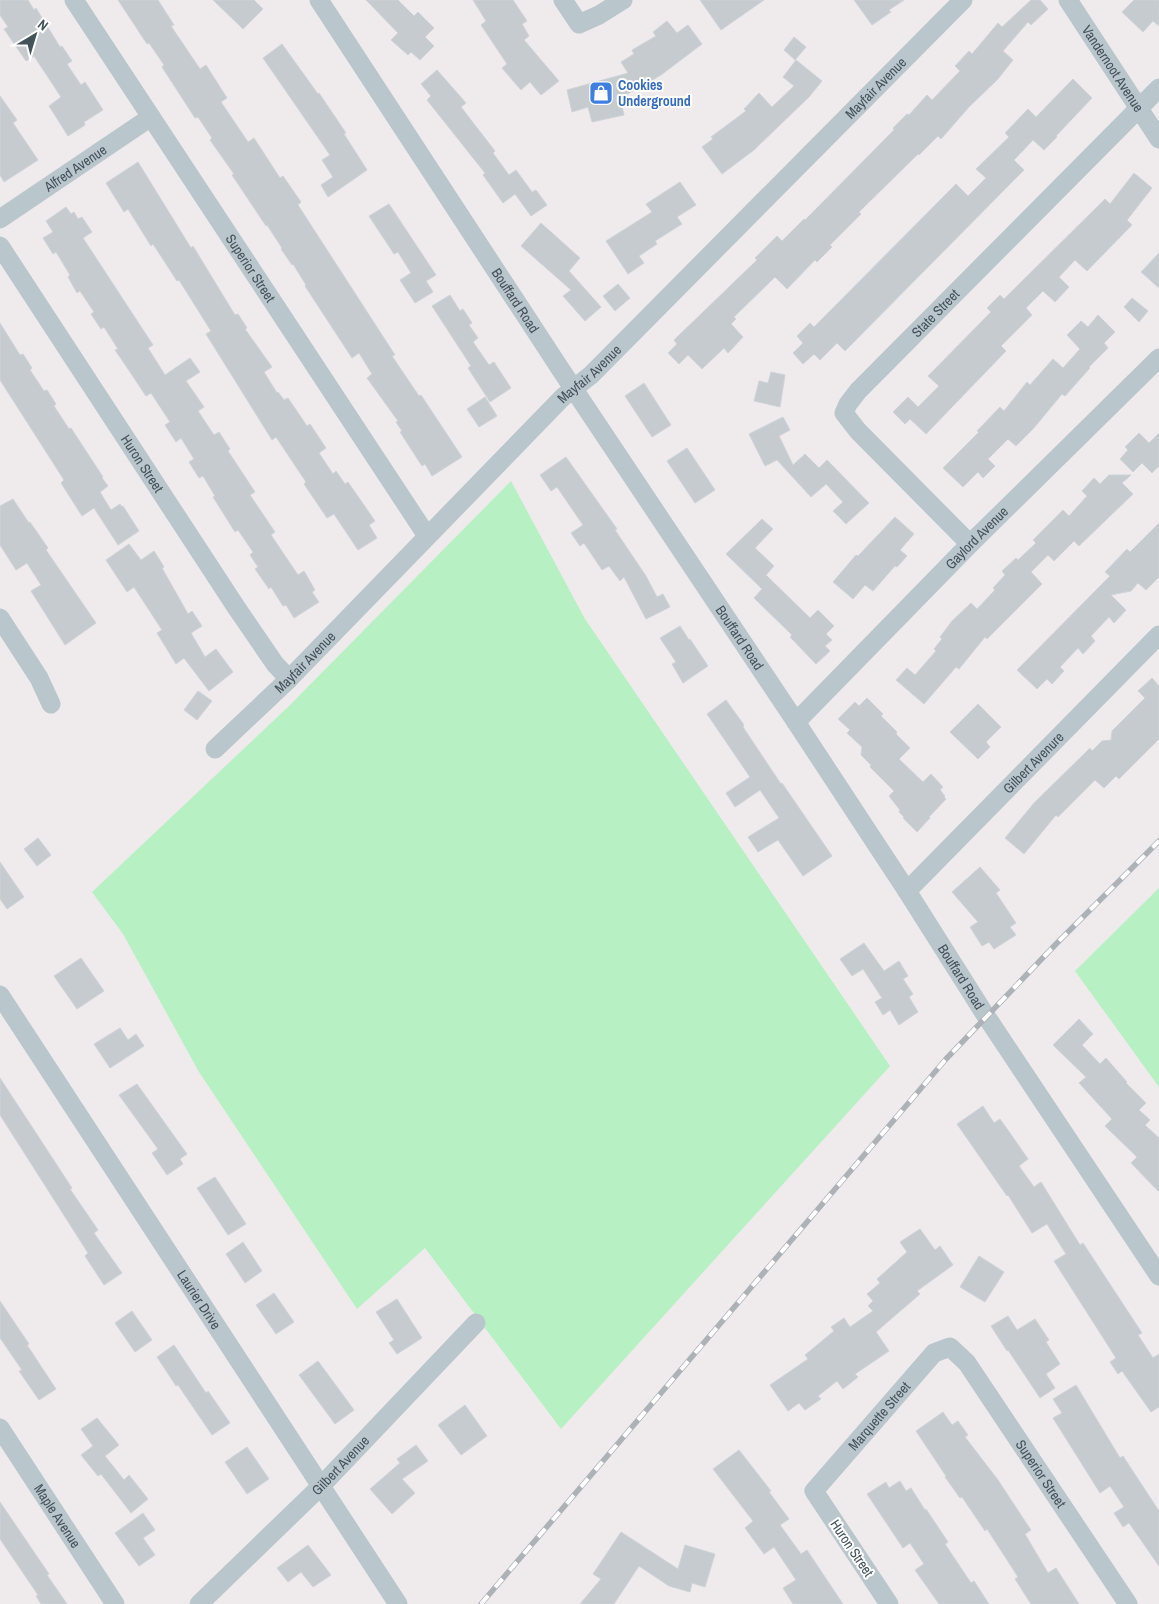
<svg xmlns="http://www.w3.org/2000/svg" width="1159" height="1604" font-family="'Archivo Narrow',sans-serif">
<style>
.green{fill:#b6f0c3}
.building{fill:#c5cbcf;stroke:#cfd3d8}
.lines{fill:none;stroke-linecap:round;stroke-linejoin:round}
.minor{stroke:#b9c6cc;stroke-width:19}
.rail-casing{stroke:#adb2b7;stroke-width:5.5}
.rail{stroke:#fff;stroke-width:4;stroke-dasharray:11;stroke-linecap:butt}
.labels{text-anchor:middle;dominant-baseline:central;stroke-width:4;stroke-linejoin:round;paint-order:stroke}
.street-label{font-size:14px;fill:#43535a;stroke:#fff}
.shop-label{font-size:14px;font-weight:bold;fill:#366cbe;stroke:#fff;text-anchor:start}
</style>
<rect width="100%" height="100%" fill="#efebec"/>
<path class="green" d="M511,481L585,619L890,1066L561,1429L425,1248L357,1309L199,1072L123,934L92,892L288,707Z
M1159,888V1087L1075,971Z"/>
<path class="building" d="M0,0H28L34,10L36,8L60,47L62,46L72,61L67,64L81,85L85,82L103,110L84,122L85,125L68,136L49,106L61,97L34,56L26,61L4,29L8,27L0,15Z
M118,0H158L174,25L171,26L200,69L206,65L227,98L221,102L248,142L254,138L280,178L283,176L301,202L298,205L395,355L392,356L419,396L421,395L462,457L432,476L425,464L422,466L400,432L402,431L396,422L398,421L367,378L372,374L359,353L352,358L305,286L306,285L293,264L292,265L281,249L282,248L267,225L266,226L232,175L234,174L210,140L212,138L198,117L195,118L162,67L164,65L149,43L147,44Z
M213,0H254L263,9L243,29Z
M366,0H398L414,16L418,12L434,28L425,37L434,46L420,60L411,52L408,55L391,40L398,33Z
M473,0H513L527,21L522,24L529,36L524,40L559,81L541,95L530,82L521,90L502,68L507,64L481,25L486,21Z
M700,0H764L721,30Z
M854,0H904L889,10L891,12L872,25Z
M1031,0H1040L1048,9L1031,25L1028,22L1003,51L1013,60L998,79L969,107L941,139L938,136L919,155L918,154L859,212L861,214L830,245L832,247L817,262L815,260L787,289L775,277L734,317L736,319L731,324L743,337L728,353L724,348L702,369L688,355L679,364L668,353L677,344L674,340L757,260L755,258L777,236L782,241L804,219L805,220L894,130L893,128L907,114L909,115L927,95L932,100L960,71L955,66L969,51L972,54L998,23L1002,27Z
M1134,0H1159V26L1153,21L1143,32L1122,12Z
M667,21L677,33L688,25L702,44L661,75L620,98L624,115L592,122L588,107L572,112L567,90L628,73L621,62L634,54L632,50L656,36L653,32Z
M794,37L806,47L795,60L784,50Z
M282,44L318,94L319,93L346,133L344,134L367,170L328,197L321,185L333,177L322,160L330,155L263,58Z
M796,60L822,81L809,97L754,150L722,174L702,147L713,139L711,137L746,111L744,109L759,93L772,107L794,86L783,77Z
M437,70L466,103L461,107L495,151L493,153L509,175L516,170L532,192L536,190L547,205L531,216L515,194L503,203L483,175L485,173L427,100L431,96L421,84Z
M1073,79L1092,98L1056,136L1057,137L1044,150L1033,140L1014,160L1024,170L845,351L837,343L820,360L814,354L803,364L793,353L803,343L797,336L810,323L814,327L956,184L968,196L986,178L976,169L1009,137L1005,133L1028,109L1036,117Z
M0,96L17,120L13,123L38,160L4,182L0,175Z
M138,162L191,248L193,246L235,315L238,314L247,328L245,329L272,367L264,372L277,393L278,392L284,400L288,398L307,426L310,424L326,448L319,453L333,474L336,471L345,484L348,482L375,521L369,525L377,538L358,550L334,514L327,518L304,484L306,482L276,437L272,440L206,334L211,331L179,280L177,281L153,244L151,246L128,209L124,212L106,183Z
M1134,173L1152,188L1127,220L1132,225L1087,271L1075,260L1059,277L1069,287L1055,302L1043,291L1026,308L1032,315L1001,346L1006,351L926,434L910,419L905,424L893,412L908,397L918,407L939,386L928,376L991,312L987,308L1000,295L1004,299L1105,199L1110,204Z
M680,182L696,205L677,217L682,224L655,241L657,244L639,256L644,263L628,274L606,241L652,212L646,204Z
M389,204L436,275L426,281L433,292L415,303L400,280L411,273L398,252L394,254L369,216Z
M66,207L71,214L74,212L78,219L82,217L92,232L83,238L153,345L148,348L165,375L190,358L200,372L186,381L204,407L198,411L214,435L219,432L230,449L228,451L255,492L250,495L275,532L271,535L298,575L304,571L315,590L312,592L319,602L294,618L286,605L283,606L271,587L269,589L255,569L258,567L250,555L253,552L238,530L235,532L213,497L215,496L203,476L199,478L189,462L194,459L181,438L176,442L165,425L170,422L151,393L146,396L126,366L115,350L118,349L104,327L101,329L91,314L94,312L80,291L77,293L68,277L70,275L56,252L53,254L43,238L53,232L46,221Z
M541,223L580,258L569,271L601,307L585,321L563,296L571,290L521,246Z
M1159,253V288L1141,272Z
M618,284L630,298L615,311L603,296Z
M450,295L460,311L463,309L472,323L469,325L478,338L473,342L489,365L494,362L511,388L490,402L468,368L471,366L432,306Z
M1132,298L1148,311L1139,322L1124,307Z
M1098,315L1115,332L1104,343L1108,348L1089,367L1090,368L1065,396L1062,394L1033,429L1016,446L1008,439L988,459L995,466L983,478L978,472L963,487L943,468L979,432L977,431L1000,407L1004,411L1027,382L1030,385L1053,359L1063,368L1080,349L1067,335L1081,321L1088,327Z
M0,323L20,355L23,354L32,368L30,370L44,391L47,390L56,404L54,406L69,429L71,428L103,477L102,478L108,486L100,492L111,510L120,504L122,507L123,506L139,531L118,545L94,508L82,516L61,483L64,480L0,380Z
M771,372L785,375L780,407L754,401L759,381L768,383Z
M644,383L671,425L652,437L625,396Z
M485,397L497,416L479,427L467,409Z
M783,417L790,430L779,436L793,465L805,454L819,468L827,460L869,503L846,524L833,511L843,502L826,484L811,497L777,460L765,466L749,434Z
M1139,433L1149,443L1159,433V466L1152,473L1142,463L1133,472L1120,459L1128,450L1125,447Z
M687,448L715,490L695,503L667,461Z
M566,457L617,529L615,530L646,576L657,597L663,594L670,607L646,619L624,577L620,581L609,566L602,570L584,543L580,546L571,533L583,525L557,487L551,491L540,475Z
M1109,475H1131L1122,483L1133,494L1079,546L1074,541L1054,561L1048,555L1031,572L1042,584L987,639L985,637L959,669L956,667L924,704L896,680L907,668L915,675L936,651L934,649L942,639L940,637L952,621L971,603L977,609L995,590L993,588L1005,575L1002,571L1016,558L1018,560L1036,543L1033,540L1063,510L1069,516L1087,496L1082,491L1094,478L1100,484Z
M13,499L29,523L30,522L48,548L46,550L96,623L65,645L31,591L41,585L27,563L16,570L0,545V506Z
M895,517L914,534L900,550L907,556L897,567L895,566L873,591L865,585L853,599L833,582L856,555L858,556Z
M762,519L773,529L755,548L774,566L766,575L810,618L818,610L834,626L826,634L832,640L825,646L830,651L816,664L790,637L792,635L754,598L762,589L726,554Z
M1159,523V577L1146,590L1138,583L1131,591L1111,595L1126,610L1114,623L1109,617L1091,636L1095,641L1083,654L1078,648L1060,667L1064,671L1052,684L1047,679L1037,689L1017,670L1110,576L1105,572L1127,549L1130,552Z
M129,544L141,560L154,551L164,567L162,568L188,614L192,611L202,626L191,633L205,657L216,649L233,672L209,691L184,658L176,664L157,633L162,630L134,587L127,592L106,560Z
M680,626L689,640L690,639L708,666L683,683L672,664L676,662L660,638Z
M1152,678L1159,686V739L1119,779L1116,776L1104,788L1095,780L1058,817L1056,815L1024,854L1005,838L1034,803L1090,748L1092,751L1102,741L1111,740L1112,731L1145,698L1138,691Z
M198,691L212,701L197,720L184,710Z
M867,698L883,714L881,716L897,732L896,734L910,748L899,759L923,782L931,774L943,787L940,790L945,796L944,797L946,799L929,817L930,818L917,832L903,818L904,817L899,812L900,810L889,796L894,791L870,767L871,765L861,755L862,747L847,733L850,730L838,719L855,702L859,706Z
M726,700L744,725L743,727L781,784L782,783L832,856L803,876L778,840L758,852L748,837L779,818L760,790L735,807L726,793L750,777L707,714Z
M978,704L1001,727L986,742L990,747L978,759L950,732Z
M38,838L51,855L37,866L24,849Z
M0,862L24,897L7,909L0,899Z
M980,867L1000,890L996,893L1016,923L1010,927L1016,935L994,949L989,942L982,946L970,927L978,922L952,892Z
M864,943L884,971L899,961L908,976L903,979L913,994L909,997L918,1012L899,1025L890,1010L883,1015L875,1002L882,998L863,969L852,976L840,959Z
M81,958L104,991L77,1009L54,976Z
M1079,1019L1093,1034L1082,1045L1100,1064L1106,1058L1127,1082L1126,1083L1146,1103L1139,1110L1150,1120L1145,1125L1159,1138V1192L1131,1163L1137,1157L1105,1126L1112,1119L1079,1083L1086,1077L1053,1045Z
M120,1028L128,1040L136,1034L144,1046L110,1068L94,1044Z
M0,1078L72,1188L70,1189L98,1230L94,1233L122,1273L104,1285L85,1256L88,1253L0,1115Z
M137,1084L187,1154L180,1159L183,1164L167,1175L152,1153L158,1149L119,1095Z
M983,1106L994,1123L1000,1119L1010,1133L1028,1159L1019,1166L1034,1187L1041,1182L1080,1245L1083,1243L1142,1333L1138,1335L1153,1358L1159,1354V1407L1151,1412L1122,1371L1118,1374L1110,1362L1116,1358L1054,1261L1066,1254L1047,1224L1032,1233L1008,1195L1007,1196L957,1124Z
M215,1177L246,1224L228,1235L197,1188Z
M920,1229L935,1250L940,1246L953,1265L917,1291L920,1294L876,1332L889,1351L855,1374L858,1377L843,1389L837,1381L818,1396L821,1399L805,1410L799,1403L788,1411L770,1385L808,1359L805,1355L834,1331L831,1327L844,1318L850,1327L873,1311L868,1306L873,1301L867,1294L880,1283L877,1279L907,1252L900,1242Z
M243,1242L262,1271L245,1283L226,1254Z
M979,1256L1004,1272L985,1302L960,1287Z
M274,1293L294,1322L276,1334L256,1305Z
M397,1299L422,1338L397,1354L389,1343L394,1340L376,1312Z
M0,1301L29,1344L27,1345L56,1389L39,1400L19,1371L22,1370L0,1338Z
M132,1311L152,1340L135,1352L115,1323Z
M1008,1316L1017,1330L1035,1319L1049,1340L1046,1342L1060,1364L1046,1374L1055,1388L1040,1398L1008,1350L1007,1351L991,1326Z
M174,1345L206,1393L208,1391L230,1423L212,1435L178,1385L176,1386L157,1357Z
M318,1361L354,1410L335,1424L299,1375Z
M1076,1385L1120,1458L1123,1456L1159,1511V1566L1129,1523L1123,1527L1114,1513L1124,1507L1110,1486L1100,1493L1053,1418L1062,1413L1053,1399Z
M465,1405L487,1436L461,1455L438,1425Z
M943,1412L952,1425L958,1421L968,1435L965,1437L998,1480L1021,1515L1031,1530L1025,1534L1048,1573L1056,1568L1079,1604H1031L1015,1579L1018,1577L987,1529L985,1531L962,1497L960,1498L945,1477L946,1476L916,1431Z
M97,1418L119,1445L105,1456L124,1480L129,1475L148,1499L131,1513L101,1474L98,1476L81,1455L93,1446L81,1429Z
M416,1445L428,1461L402,1479L415,1493L392,1514L370,1489L400,1463L397,1459Z
M247,1447L269,1479L247,1494L225,1462Z
M739,1450L771,1491L769,1492L789,1519L780,1525L801,1554L807,1550L843,1604H793L783,1588L796,1580L774,1547L764,1554L745,1528L753,1521L713,1469Z
M900,1481L906,1491L911,1488L925,1510L926,1509L948,1542L945,1544L971,1583L974,1581L989,1604H939L915,1570L924,1564L910,1543L903,1548L867,1494L886,1482L889,1488Z
M0,1502L49,1574L47,1575L67,1604H41L36,1596L38,1595L0,1539Z
M143,1513L155,1530L143,1538L155,1555L139,1566L115,1533Z
M621,1532L678,1569L685,1545L715,1554L705,1587L692,1583L690,1592L669,1586L639,1566L614,1604H580L601,1579L593,1574Z
M308,1545L331,1575L313,1587L301,1572L288,1582L277,1568Z"/>
<g class="lines">
<g class="minor">
<path id="s1" d="M74,0L427,536"/>
<path id="s2" d="M319,0L561,370L796,722L907,891L986,1016L1159,1276"/>
<path d="M563,0L579,24L599,15L623,0"/>
<path id="s3" d="M1068,0L1159,139"/>
<path id="s4" d="M0,219L151,117"/>
<path id="s5" d="M0,246L236,607L275,664L289,679"/>
<path id="s6" d="M970,544L858,431L844,413L848,404L858,391L1159,88"/>
<path d="M0,618L39,678L51,704"/>
<path id="s7" d="M796,722L970,544L1159,358"/>
<path id="s8" d="M215,749L289,679L563,397L591,375L963,0"/>
<path id="s9" d="M907,891L1159,635"/>
<path id="s10" d="M0,995L398,1604"/>
<path id="s11" d="M0,1428L115,1604"/>
<path id="s12" d="M199,1604L321,1486L476,1323"/>
<path id="s13" d="M889,1604L814,1491L934,1353L950,1347L967,1363L1128,1604"/>
</g>
<g class="rail-casing">
<path id="rail" d="M481,1604L946,1059L1057,943L1159,841"/>
</g>
<use href="#rail" class="rail"/>
</g>
<defs>
<g id="shop-square" transform="scale(1.25)"><rect x="-9" y="-9" width="18" height="18" rx="4" fill="#3f7fe0" stroke="#fff"/><path d="M-5-2.5h2.3a2.7 3.5 0 0 1 5.4 0H5L5.5 6h-11ZM-1.5-2.5h3a1.5 2.3 0 0 0-3 0Z" fill="#fff"/></g>
</defs>
<g fill-rule="evenodd">
<use href="#shop-square" x="601" y="93"/>
</g>
<g class="labels">
<g class="street-label">
<text stroke="none"><textPath href="#s3" startOffset="82">Vandernoot Avenue</textPath></text>
<text stroke="none"><textPath href="#s8" startOffset="935">Mayfair Avenue</textPath></text>
<text stroke="none"><textPath href="#s4" startOffset="91">Alfred Avenue</textPath></text>
<text stroke="none"><textPath href="#s1" startOffset="321">Superior Street</textPath></text>
<text stroke="none"><textPath href="#s2" startOffset="359">Bouffard Road</textPath></text>
<text stroke="none"><textPath href="#s6" startOffset="318">State Street</textPath></text>
<text stroke="none"><textPath href="#s8" startOffset="530">Mayfair Avenue</textPath></text>
<text stroke="none"><textPath href="#s5" startOffset="260">Huron Street</textPath></text>
<text stroke="none"><textPath href="#s7" startOffset="258">Gaylord Avenue</textPath></text>
<text stroke="none"><textPath href="#s2" startOffset="764">Bouffard Road</textPath></text>
<text stroke="none"><textPath href="#s8" startOffset="125">Mayfair Avenue</textPath></text>
<text stroke="none"><textPath href="#s9" startOffset="180">Gilbert Avenure</textPath></text>
<text stroke="none"><textPath href="#s2" startOffset="1169">Bouffard Road</textPath></text>
<text stroke="none"><textPath href="#s10" startOffset="364">Laurier Drive</textPath></text>
<text stroke="none"><textPath href="#s13" startOffset="235">Marquette Street</textPath></text>
<text stroke="none"><textPath href="#s12" startOffset="198">Gilbert Avenue</textPath></text>
<text stroke="none"><textPath href="#s13" startOffset="492">Superior Street</textPath></text>
<text stroke="none"><textPath href="#s11" startOffset="105">Maple Avenue</textPath></text>
<text transform="translate(852 1548) rotate(56)">Huron Street</text>
</g>
<g class="shop-label">
<text x="618" y="85">Cookies<tspan x="618" dy="16">Underground</tspan></text>
</g>
</g>
<g transform="translate(35 35) rotate(38)" stroke="#ffffff" stroke-width="4" paint-order="stroke">
<path d="M0-4L9 19L0 12L-9 19Z" fill="#43535a"/>
<text y="-8" font-size="14" font-weight="bold" text-anchor="middle" fill="#43535a">N</text>
</g>
</svg>
